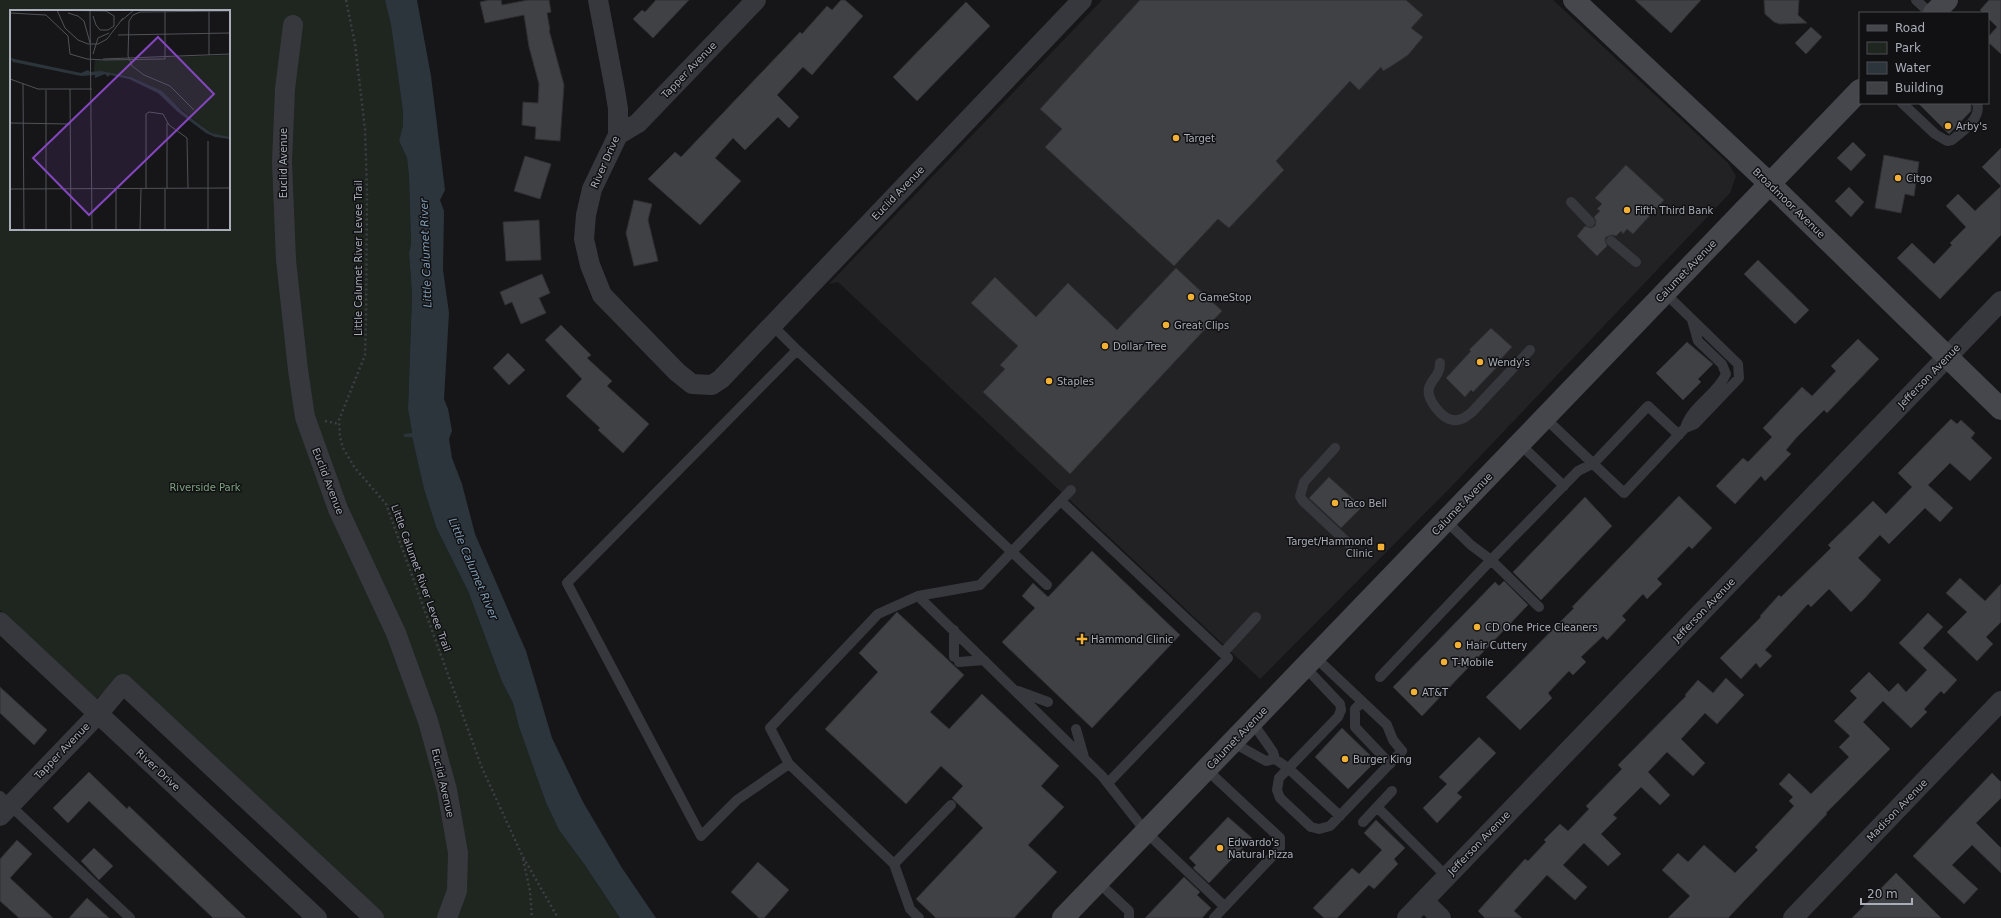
<svg xmlns="http://www.w3.org/2000/svg" width="2001" height="918" font-family="'DejaVu Sans',sans-serif">
<style>
.built{fill:#222225}
.green{fill:#1e261f;fill-rule:evenodd}
.water{fill:#2c353c}
.building{fill:#404145;stroke:#303034}
.lines{fill:none;stroke-linecap:round;stroke-linejoin:round}
.path{stroke:#3d3f44;stroke-width:2.5;stroke-dasharray:2 3;stroke-linecap:butt}
.lane{stroke:#37383d;stroke-width:10}
.street{stroke:#37383d;stroke-width:20}
.secondary{stroke:#45474d;stroke-width:22}
.poi-dot{fill:#f2b134;stroke:#111113;stroke-width:1.5}
.labels{text-anchor:middle;dominant-baseline:central;stroke-width:3;stroke-linejoin:round;paint-order:stroke}
.street-label{font-size:10px;fill:#a8adb8;stroke:#111113}
.poi-label{font-size:10px;fill:#a8adb8;stroke:#111113;text-anchor:start}
.park-label{font-size:10px;fill:#7fa381;stroke:#111113}
.water-label{font-size:11px;font-style:italic;fill:#7f9bb3;stroke:#111113}
.inset-road{fill:none;stroke:#505258;stroke-width:1}
.view{fill:#8446be;fill-opacity:0.15;stroke:#8446be;stroke-width:2}
.inset-edge{fill:none;stroke:#a8adb8;stroke-width:2}
</style>
<rect width="100%" height="100%" fill="#161618"/>
<path class="built" d="M1102,0H1553L1728,163L1736,176L1730,193L1450,488L1260,679L838,282L829,284Z"/>
<path class="green" d="M0,0H385L391,24L403,112V125L399,141L407,158L409,177L411,244L409,253L412,294L408,409L412,433L404,437H412L424,489L436,527L468,591L502,682L513,703L519,727L546,803L559,830L584,864L620,918H382L122,675L95,700L0,610ZM11,11H229V229H11Z"/>
<path class="water" d="M385,0H417L431,76L445,190L440,200L444,211L443,270L449,313L444,399L448,409L452,431L449,439L452,458L462,484L475,534L526,651L552,738L583,802L622,868L656,918H620L584,864L559,830L546,803L519,727L513,703L502,682L468,591L436,527L424,489L412,437H404V434L412,433L408,409L412,294L409,253L411,244L409,177L407,158L399,141L403,125V112L391,25Z"/>
<path class="building" d="M489,0H501L502,5L528,0H549L551,12L547,13L550,30H549L564,85L560,141L535,139L536,127L522,125L523,102L538,103L539,84L529,47L524,15L485,23L480,2Z
M656,0H689L653,38L633,19L642,10L645,12Z
M841,0H845L863,16L812,75L803,67L777,95L799,117L789,128L778,117L745,150L733,138L715,158L741,181L700,225L648,179L675,152L681,157L800,32L802,34L827,6L832,10Z
M1140,0H1406L1423,15L1411,28L1423,37L1408,55L1393,65L1383,71L1381,67L1359,90L1350,81L1276,161L1284,170L1229,228L1218,219L1174,266L1045,147L1062,129L1040,109Z
M1635,0H1701L1671,33Z
M1764,0H1799L1798,15L1807,23L1780,24L1774,22L1765,14Z
M1989,0H2001V54L1988,42V37L1997,27L1988,18V13H1983L1980,10Z
M966,2L990,26L917,101L893,77Z
M1811,27L1822,37L1806,54L1795,43Z
M1918,103H1971V111L1949,134Z
M1853,142L1866,155L1851,171L1837,158Z
M2001,148V235L1940,299L1897,258L1912,243L1934,264L1952,245L1950,243L1966,227L1946,206L1958,194L1975,211L2001,186L1982,167Z
M1884,155L1919,162L1914,196L1905,194L1901,213L1875,208Z
M525,156L551,164L540,199L514,191Z
M1626,165L1664,200L1633,234L1627,229L1623,234L1621,231L1616,236L1612,235L1606,237L1605,240L1607,246L1597,256L1577,236L1585,226L1591,228L1595,226L1596,221L1594,217L1600,211L1597,209L1602,204L1595,198Z
M1849,187L1864,202L1851,217L1835,201Z
M634,200L652,204L648,220L658,261L634,266L626,233Z
M539,220L541,260L506,261L503,222Z
M1758,260L1809,310L1795,324L1744,274Z
M1176,268L1222,311L1070,474L983,392L1005,369L1000,365L1018,346L971,303L995,277L1036,317L1068,283L1117,330Z
M542,274L550,293L539,298L546,313L521,324L512,302L505,305L500,292Z
M561,325L591,355L587,358L612,381L607,386L649,424L623,453L598,430L600,428L566,396L582,379L545,340Z
M1491,328L1512,347L1499,361L1501,363L1473,392L1471,390L1465,397L1446,378L1471,351L1469,350Z
M1858,339L1879,359L1827,413L1824,410L1797,437L1786,450L1791,454L1765,481L1761,476L1735,504L1716,486L1743,458L1748,462L1772,437L1763,428L1802,387L1812,396L1836,371L1831,366Z
M1687,342L1713,364L1698,379L1701,382L1683,400L1656,373Z
M508,353L525,370L509,385L493,368Z
M1951,419L1957,424L1961,420L1975,433L1971,438L1992,458L1970,481L1950,463L1928,485L1953,508L1940,522L1925,508L1889,544L1880,535L1858,558L1881,580L1865,598L1851,612L1829,589L1811,607L1808,604L1765,650L1772,656L1760,668L1756,663L1741,679L1720,658L1761,617L1760,616L1779,595L1781,597L1831,548L1828,545L1873,501L1886,514L1912,487L1898,473Z
M1329,477L1362,507L1341,528L1309,498Z
M1679,496L1712,528L1692,549L1689,546L1657,579L1662,584L1647,599L1643,594L1622,616L1626,620L1607,640L1603,636L1581,657L1586,662L1573,675L1569,671L1548,693L1552,698L1520,730L1486,697L1574,608L1572,607Z
M1585,497L1612,526L1541,600L1513,572Z
M1092,551L1180,635L1092,728L1002,642L1035,608L1022,596L1033,583L1048,597Z
M1960,578L1985,601L2001,584V622L1986,637L1993,644L1977,661L1947,632L1967,612L1946,593Z
M1504,581L1528,605L1422,716L1393,687L1495,582L1499,586Z
M897,612L964,675L930,712L949,729L982,694L1059,766L1041,786L1064,807L1028,845L1057,872L1014,918H936L916,899L983,828L952,798L963,786L941,766L906,804L825,729L878,672L859,653Z
M1928,613L1943,627L1923,648L1957,680L1944,694L1941,691L1924,709L1927,712L1911,728L1883,701L1863,722L1890,749L1826,813L1827,814L1728,918H1668L1690,896L1662,870L1678,853L1688,862L1704,845L1735,873L1758,850L1755,847L1794,806L1789,801L1793,797L1779,784L1789,773L1811,794L1849,757L1839,747L1850,736L1834,721L1857,698L1850,691L1869,672L1889,692L1898,683L1906,692L1927,670L1899,643Z
M1726,678L1744,695L1717,724L1705,713L1681,739L1705,763L1693,776L1667,752L1648,772L1670,795L1660,805L1641,787L1613,815L1617,818L1601,834L1621,854L1608,866L1584,843L1563,865L1587,887L1575,900L1547,875L1514,911L1522,918H1485L1478,911L1525,859L1528,861L1546,842L1544,840L1560,824L1568,831L1589,809L1586,806L1622,769L1618,765L1686,696L1685,695L1698,680L1713,693Z
M0,687L47,730L34,745L0,713Z
M1342,728L1376,761L1348,789L1315,757Z
M1479,737L1496,753L1457,793L1462,797L1437,823L1423,808L1447,784L1439,777Z
M89,772L127,809L129,806L246,918H213L89,801L68,823L53,808Z
M1992,773L2001,782V798L1976,823L2001,848V873L1972,845L1952,865L1978,889L1964,904L1913,856Z
M1228,817L1252,838L1209,883L1193,868L1196,865L1189,858Z
M1376,820L1405,848L1394,859L1398,864L1374,889L1369,885L1337,918H1324L1313,908L1352,868L1359,874L1382,850L1364,833Z
M17,840L32,854L10,878L53,918H19L0,901V859Z
M94,848L113,866L99,880L81,861Z
M758,862L789,890L764,918H759L731,892Z
M1896,873L1941,918H1852Z
M1184,877L1200,892L1197,895L1211,908L1202,918H1145Z
M87,898L109,918H69Z"/>
<g class="lines">
<path class="path" d="M346,0L355,44L365,129L367,192L366,324L365,355L339,420L340,437L343,448L355,468L386,504L482,768L522,855L558,918
M325,421L339,424
M523,859L530,891L532,918"/>
<path class="lane" d="M1916,0L1930,13
M1902,103L1935,134L1947,141L1952,140C1963,131 1982,118 1977,103
M1571,202L1590,222
M1611,241L1636,262
M772,325L797,350L567,583L701,836L737,800L789,764L894,864L910,909L919,918
M797,350L1047,585
M1440,363C1440,376 1432,378 1429,388C1426,399 1442,419 1453,420C1461,421 1466,417 1472,412L1530,350
M1545,418L1624,493L1685,428L1695,424L1739,378L1738,364L1665,293
M1685,428C1692,405 1717,395 1726,374L1722,364L1698,341L1692,320
M1520,444L1564,486
M1335,448L1304,482L1300,496L1303,501L1349,544
M1061,501L1228,658L1108,783
M918,596L1102,776L1146,832L1224,906
M1539,607L1491,560L1578,471L1594,463L1648,406L1679,435
M954,630V657
M1223,653L1256,617
M959,662L984,660
M1305,667L1340,704L1341,710L1338,717L1279,778L1277,790L1280,798L1311,827L1319,829L1330,826L1402,751L1393,740L1387,725L1315,657
M1380,677L1491,560L1471,545L1446,521
M1018,691L1048,702
M1362,702L1355,709V727L1390,764
M1252,722L1273,752L1275,759L1288,768L1340,816
M1076,729L1084,757
M1232,742L1266,761L1275,759
M789,764L770,728L878,614L918,596L980,585L1071,490
M1206,769L1280,838V848L1214,918
M0,796L130,918
M1377,807L1447,877
M1363,822L1392,791
M894,864L951,805
M1098,882L1129,911V918"/>
<path class="street" d="M598,0L615,90L618,109V135L592,189L586,215L584,239L590,265L602,295L677,372L692,384L712,385L721,379L1082,0
M293,25L285,89L282,162L286,260L298,370L305,417L338,509L396,633L428,721L447,790L458,853L457,891L447,918
M618,135L638,123L756,0
M0,622L317,918
M0,816L98,714L123,684L374,918
M1424,901L1441,918
M1407,918L2001,301
M1793,918L2001,701"/>
<path class="secondary" d="M1574,0L1770,184L2001,409
M1934,13L1947,0
M1063,918L1860,90"/>
</g>
<g class="poi-dot">
<circle cx="1948" cy="126" r="4"/>
<circle cx="1176" cy="138" r="4"/>
<circle cx="1898" cy="178" r="4"/>
<circle cx="1627" cy="210" r="4"/>
<circle cx="1191" cy="297" r="4"/>
<circle cx="1166" cy="325" r="4"/>
<circle cx="1105" cy="346" r="4"/>
<circle cx="1480" cy="362" r="4"/>
<circle cx="1049" cy="381" r="4"/>
<circle cx="1335" cy="503" r="4"/>
<rect x="1377" y="543" width="8" height="8" rx="2"/>
<circle cx="1477" cy="627" r="4"/>
<path d="M1080 633h4v4h4v4h-4v4h-4v-4h-4v-4h4z"/>
<circle cx="1458" cy="645" r="4"/>
<circle cx="1444" cy="662" r="4"/>
<circle cx="1414" cy="692" r="4"/>
<circle cx="1345" cy="759" r="4"/>
<circle cx="1220" cy="848" r="4"/>
</g>
<g class="labels">
<g class="street-label">
<text transform="translate(689 70) rotate(-46)">Tapper Avenue</text>
<text transform="translate(605 162) rotate(-66)">River Drive</text>
<text transform="translate(283 163) rotate(-90)">Euclid Avenue</text>
<text transform="translate(898 193) rotate(-46)">Euclid Avenue</text>
<text transform="translate(1789 203) rotate(44)">Broadmoor Avenue</text>
<text transform="translate(358 258) rotate(-90)">Little Calumet River Levee Trail</text>
<text transform="translate(1686 271) rotate(-46)">Calumet Avenue</text>
<text transform="translate(1929 376) rotate(-46)">Jefferson Avenue</text>
<text transform="translate(328 481) rotate(69)">Euclid Avenue</text>
<text transform="translate(1462 504) rotate(-46)">Calumet Avenue</text>
<text transform="translate(421 578) rotate(70)">Little Calumet River Levee Trail</text>
<text transform="translate(1704 610) rotate(-46)">Jefferson Avenue</text>
<text transform="translate(1237 738) rotate(-46)">Calumet Avenue</text>
<text transform="translate(62 751) rotate(-46)">Tapper Avenue</text>
<text transform="translate(158 770) rotate(43)">River Drive</text>
<text transform="translate(443 783) rotate(77)">Euclid Avenue</text>
<text transform="translate(1897 810) rotate(-46)">Madison Avenue</text>
<text transform="translate(1479 843) rotate(-46)">Jefferson Avenue</text>
</g>
<g class="poi-label">
<text x="1956" y="126">Arby's</text>
<text x="1184" y="138">Target</text>
<text x="1906" y="178">Citgo</text>
<text x="1635" y="210">Fifth Third Bank</text>
<text x="1199" y="297">GameStop</text>
<text x="1174" y="325">Great Clips</text>
<text x="1113" y="346">Dollar Tree</text>
<text x="1488" y="362">Wendy's</text>
<text x="1057" y="381">Staples</text>
<text x="1343" y="503">Taco Bell</text>
<text x="1373" y="541" text-anchor="end">Target/Hammond<tspan x="1373" dy="12">Clinic</tspan></text>
<text x="1485" y="627">CD One Price Cleaners</text>
<text x="1091" y="639">Hammond Clinic</text>
<text x="1466" y="645">Hair Cuttery</text>
<text x="1452" y="662">T-Mobile</text>
<text x="1422" y="692">AT&amp;T</text>
<text x="1353" y="759">Burger King</text>
<text x="1228" y="842">Edwardo's<tspan x="1228" dy="12">Natural Pizza</tspan></text>
</g>
<g class="park-label">
<text x="205" y="487">Riverside Park</text>
</g>
<g class="water-label">
<text transform="translate(426 253) rotate(-92)">Little Calumet River</text>
<text transform="translate(473 569) rotate(67)">Little Calumet River</text>
</g>
</g>
<g transform="translate(10 10)">
<rect width="220" height="220" fill="#161618"/>
<path d="M220,45V127L201,123L145,78L119,66L84,62L85,50Z" fill="#1e261f"/>
<path d="M0,48L71,63L78,60L80,62L91,61L121,67L152,81L172,101L201,123L220,127V129L205,127L196,123L168,102L148,83L119,69L100,65L98,67L95,64L85,68V65L71,66L3,52Z" fill="#2c353c"/>
<path class="inset-road" d="M34,0L96,1L104,6V16L98,20H90L86,15L83,6M47,0L55,18L68,30L78,34H88L97,29L113,8M80,0L82,220M199,1V45M0,3L36,5L58,26L60,44L77,49L95,50L155,49V2M58,3L68,6L74,11L80,33M111,11L124,0M108,25L220,23M83,44L88,28L99,23M93,49L220,44M0,69L28,79H82M13,74L14,220M60,79L61,220M36,80V220M184,100L160,76L134,65L122,56L118,46L119,11L123,5L130,2L220,1M0,113L60,114M198,131V220M0,179L220,178M136,179V104L139,102L153,104L159,115L177,128L178,178M155,179V220M157,179V113M106,220V179M130,220L131,179"/>
<path class="view" d="M148,27L204,84L79,205L23,148Z"/>
<rect width="220" height="220" class="inset-edge"/>
</g>
<rect x="1859" y="12" width="130" height="92" fill="#111113" stroke="#4d4f55"/>
<rect x="1867" y="25" width="20" height="6" fill="#45474d" stroke="#4d4f55"/>
<text x="1895" y="32" font-size="12" fill="#a8adb8">Road</text>
<rect x="1867" y="42" width="20" height="12" fill="#1e261f" stroke="#4d4f55"/>
<text x="1895" y="52" font-size="12" fill="#a8adb8">Park</text>
<rect x="1867" y="62" width="20" height="12" fill="#2c353c" stroke="#4d4f55"/>
<text x="1895" y="72" font-size="12" fill="#a8adb8">Water</text>
<rect x="1867" y="82" width="20" height="12" fill="#404145" stroke="#4d4f55"/>
<text x="1895" y="92" font-size="12" fill="#a8adb8">Building</text>
<path d="M1861 898v6h51v-6" fill="none" stroke="#a8adb8" stroke-width="2"/>
<text x="1867" y="898" font-size="12" fill="#a8adb8" stroke="#111113" stroke-width="3" paint-order="stroke">20 m</text>
</svg>
